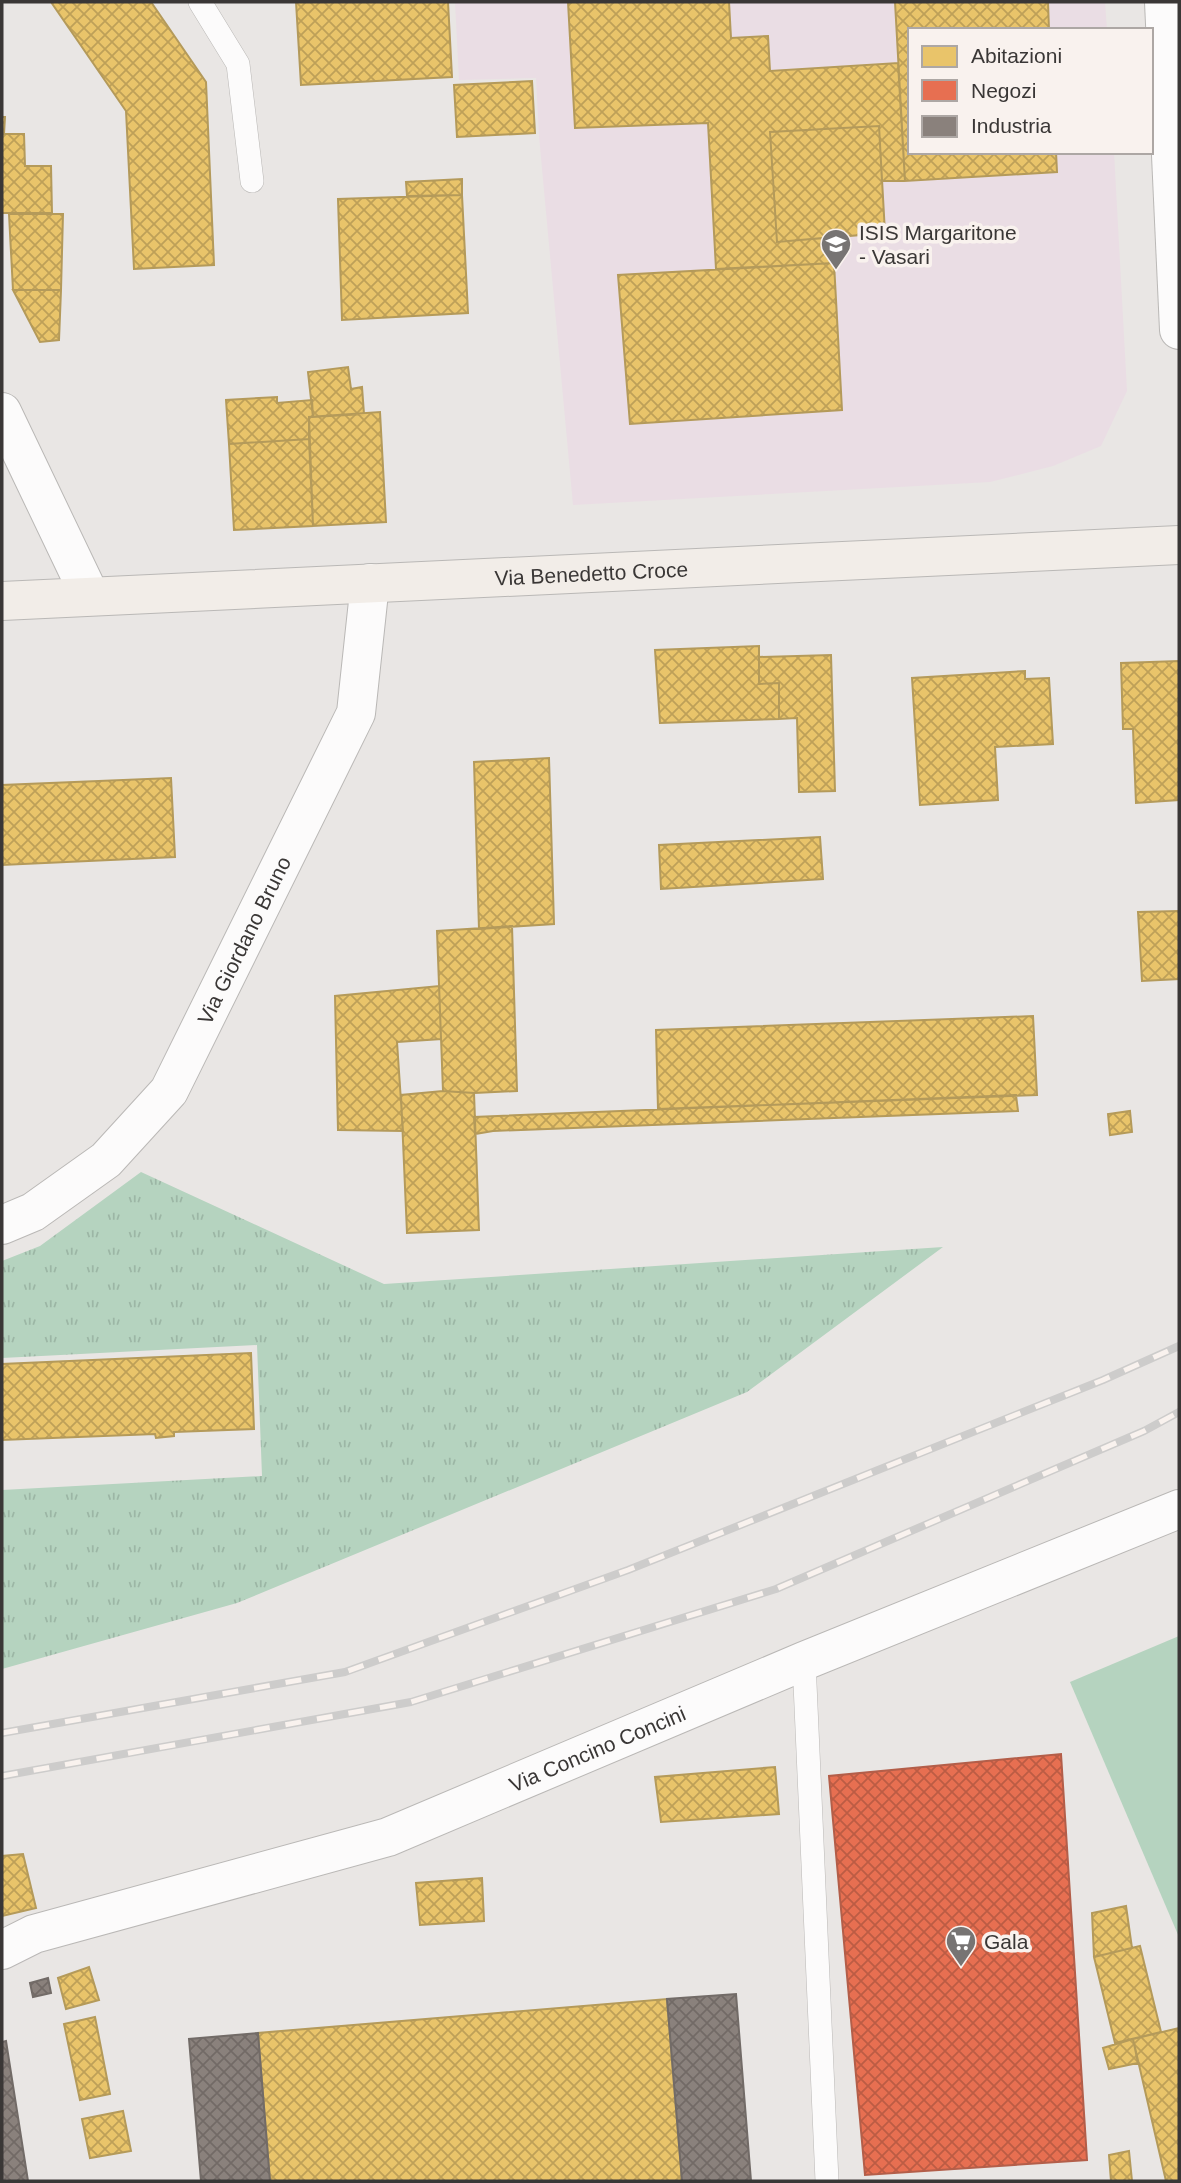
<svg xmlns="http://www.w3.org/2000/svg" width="1181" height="2183" font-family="Helvetica,sans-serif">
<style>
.education{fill:#eadde4}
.grass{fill:url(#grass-tufts)}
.pitch{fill:#b5d3bf}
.homes{fill:url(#homes-cross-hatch);stroke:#b49a5a;stroke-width:2}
.shops{fill:url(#shops-cross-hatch);stroke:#b35e49;stroke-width:2}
.industry{fill:url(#industry-cross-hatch);stroke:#726b67;stroke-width:2}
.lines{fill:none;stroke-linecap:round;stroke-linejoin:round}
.service-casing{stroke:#bab8b6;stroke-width:24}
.minor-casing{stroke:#bab8b6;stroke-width:40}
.secondary-casing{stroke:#bab8b6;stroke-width:40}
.service{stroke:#fcfbfb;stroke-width:23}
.minor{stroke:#fcfbfb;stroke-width:38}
.secondary{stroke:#f2ede8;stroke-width:38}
.rail-casing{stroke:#cdcccb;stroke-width:8}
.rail{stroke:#f9f2ee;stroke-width:5;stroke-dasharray:16;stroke-linecap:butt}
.labels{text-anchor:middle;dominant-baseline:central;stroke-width:7;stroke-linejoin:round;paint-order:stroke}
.poi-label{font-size:21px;fill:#3a3736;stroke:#f9f2ee;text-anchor:start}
.street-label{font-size:21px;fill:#3a3736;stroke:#f9f2ee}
</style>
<defs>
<pattern id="grass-tufts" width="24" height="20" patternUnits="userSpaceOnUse" patternTransform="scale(1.75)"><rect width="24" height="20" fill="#b5d3bf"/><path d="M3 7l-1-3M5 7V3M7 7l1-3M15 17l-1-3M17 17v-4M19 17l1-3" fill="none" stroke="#9cb6a5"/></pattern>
<pattern id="homes-cross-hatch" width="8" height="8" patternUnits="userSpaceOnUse" patternTransform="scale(1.75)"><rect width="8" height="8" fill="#e9c46a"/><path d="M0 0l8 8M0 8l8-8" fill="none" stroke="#bea058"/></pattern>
<pattern id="shops-cross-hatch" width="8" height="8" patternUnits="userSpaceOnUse" patternTransform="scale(1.75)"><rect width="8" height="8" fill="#e76f51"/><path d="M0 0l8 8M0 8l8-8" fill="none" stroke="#bc5c44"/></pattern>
<pattern id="industry-cross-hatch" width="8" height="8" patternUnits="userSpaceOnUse" patternTransform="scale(1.75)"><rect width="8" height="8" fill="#8a817c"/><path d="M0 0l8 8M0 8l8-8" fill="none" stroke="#726a66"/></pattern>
</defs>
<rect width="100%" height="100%" fill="#e9e6e4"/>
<path class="education" d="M455,2H1105L1107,30H910V152H1114L1127,391L1101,446L1053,466L990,482L573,505L539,136L536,78L459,80Z"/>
<path class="grass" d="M141,1172L384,1284L943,1247L747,1392L237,1603L2,1669V1490L262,1476L257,1345L2,1358V1261L40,1246Z"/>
<path class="pitch" d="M1179,1636V1937L1070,1682Z"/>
<path class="homes" d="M51,2H151L206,82L214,265L134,269L126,111Z
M296,2H448L452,77L301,85Z
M568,2H729L731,38L768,36L770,71L898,63L905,181H882L879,126L770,132L777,242L833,237L834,263L716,269L708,123L575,128Z
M895,2H1048L1049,30H910V152H1056L1057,172L905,181Z
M532,81L535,133L457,137L454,85Z
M2,117H5L4,134H24L25,166H51L52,213H2Z
M879,126L885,233L777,242L770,132Z
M462,179V195L407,196L406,182Z
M462,195L468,313L342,320L338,199Z
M9,214H63L61,290H13Z
M834,263L842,410L630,424L618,275Z
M13,290H61L59,340L40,342Z
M348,367L351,389L362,387L364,414L313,417L308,372Z
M277,397V403L312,400L313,417H309V439L229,444L226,400Z
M380,412L386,522L313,526L309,417Z
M309,439L313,526L234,530L229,444Z
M759,646V684L779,683V719L660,723L655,650Z
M831,655L835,791L799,792L797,718L779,719V683L759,684V657Z
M1179,661V800L1136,803L1133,729H1123L1121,663Z
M1025,671V679L1049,678L1053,744L995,747L998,800L920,805L912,678Z
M549,758L554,924L479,929L474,762Z
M171,778L175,857L2,865V785Z
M820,837L823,879L661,889L659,845Z
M1179,911V979L1142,981L1138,912Z
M512,926L517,1091L474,1093L443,1091L437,931Z
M439,986L441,1039L397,1042L403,1131L338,1130L335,996Z
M1033,1016L1037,1095L658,1109L656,1030Z
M443,1091L474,1093L479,1230L407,1233L401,1095Z
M1016,1095L1018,1111L493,1131L475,1134L474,1117Z
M1130,1111L1132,1132L1110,1135L1108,1114Z
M251,1353L254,1429L174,1432V1436L156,1438L155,1434L2,1440V1364Z
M775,1767L779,1814L661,1822L655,1777Z
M23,1854L36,1908L2,1916V1856Z
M482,1878L484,1921L420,1925L416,1883Z
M1126,1906L1132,1948L1094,1957L1092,1913Z
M1140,1946L1161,2032L1115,2043L1094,1957Z
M89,1967L99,2000L66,2009L58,1978Z
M667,1999L682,2181H270L258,2033Z
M95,2017L110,2094L80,2100L64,2024Z
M1179,2028V2181H1166L1133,2039Z
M1133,2039L1138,2063L1109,2069L1103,2048Z
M123,2111L131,2151L90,2158L82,2119Z
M1129,2151L1132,2181H1111L1109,2155Z"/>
<path class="shops" d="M1061,1754L1087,2160L865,2175L829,1776Z"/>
<path class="industry" d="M48,1978L51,1993L33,1997L30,1983Z
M736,1994L751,2181H682L667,1999Z
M258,2033L270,2181H201L189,2039Z
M6,2041L28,2181H2V2042Z"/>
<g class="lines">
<g class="service-casing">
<path id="service" d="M200,2L238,64L252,181
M804,1661L827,2181"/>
</g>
<g class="minor-casing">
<g id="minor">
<path d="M1164,2L1179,330"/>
<path d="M2,412L90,596"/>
<path id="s1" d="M2,1225L33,1212L106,1160L169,1091L356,713L370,583"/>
<path id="s2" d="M2,1950L34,1934L388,1837L804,1661L1179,1509"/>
</g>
</g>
<g class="secondary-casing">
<g id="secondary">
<path id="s3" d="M2,601L1179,545"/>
</g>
</g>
<use href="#service" class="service"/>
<use href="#minor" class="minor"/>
<use href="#secondary" class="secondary"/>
<g class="rail-casing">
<path id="rail" d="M2,1733L345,1672L628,1570L1103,1380L1179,1346
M2,1776L411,1702L776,1589L1144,1431L1179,1412"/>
</g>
<use href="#rail" class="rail"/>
</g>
<defs>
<g id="university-pin" transform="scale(1.575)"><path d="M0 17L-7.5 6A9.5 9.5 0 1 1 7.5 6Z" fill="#777473" stroke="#f9f2ee"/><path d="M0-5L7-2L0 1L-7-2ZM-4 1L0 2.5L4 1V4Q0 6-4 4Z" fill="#fff"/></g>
<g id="supermarket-pin" transform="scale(1.575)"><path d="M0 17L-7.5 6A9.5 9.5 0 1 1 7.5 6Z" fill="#777473" stroke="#f9f2ee"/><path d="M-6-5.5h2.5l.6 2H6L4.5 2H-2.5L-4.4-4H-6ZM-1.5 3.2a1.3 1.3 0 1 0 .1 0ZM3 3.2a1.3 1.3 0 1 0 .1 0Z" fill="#fff"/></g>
</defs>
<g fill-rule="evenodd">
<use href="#university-pin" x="836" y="244"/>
<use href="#supermarket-pin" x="961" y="1941"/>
</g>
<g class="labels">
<g class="poi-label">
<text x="859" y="232">ISIS Margaritone<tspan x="859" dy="24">- Vasari</tspan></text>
<text x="984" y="1941">Gala</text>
</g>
<g class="street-label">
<text stroke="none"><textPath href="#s3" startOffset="590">Via Benedetto Croce</textPath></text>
<text stroke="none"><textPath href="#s1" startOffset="385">Via Giordano Bruno</textPath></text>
<text stroke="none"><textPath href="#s2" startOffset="630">Via Concino Concini</textPath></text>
</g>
</g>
<rect width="1181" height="2183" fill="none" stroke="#3a3736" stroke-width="7"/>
<rect x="908" y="28" width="245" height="126" fill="#f9f2ee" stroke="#ada7a4" stroke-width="2"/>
<rect x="922" y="46" width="35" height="21" fill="#e9c46a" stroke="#ada7a4" stroke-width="2"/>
<text x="971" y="63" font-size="21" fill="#3a3736">Abitazioni</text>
<rect x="922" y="80" width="35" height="21" fill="#e76f51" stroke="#ada7a4" stroke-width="2"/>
<text x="971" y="98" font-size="21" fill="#3a3736">Negozi</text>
<rect x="922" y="116" width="35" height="21" fill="#8a817c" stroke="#ada7a4" stroke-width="2"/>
<text x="971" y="133" font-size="21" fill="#3a3736">Industria</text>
</svg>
